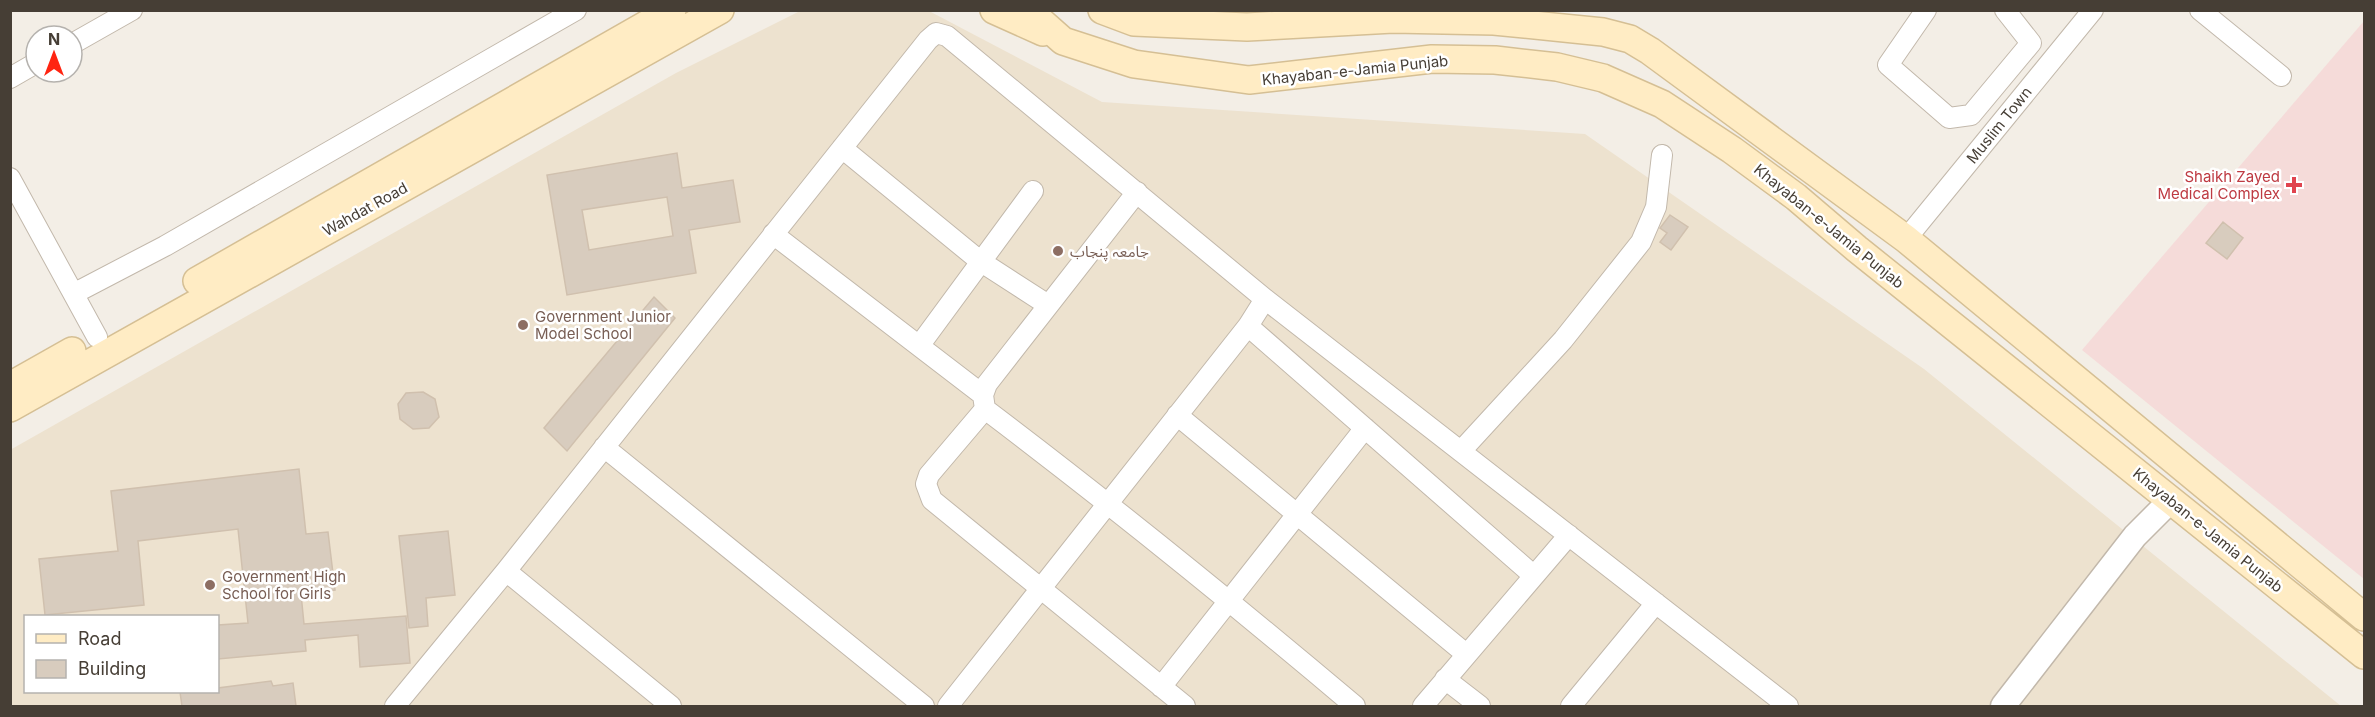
<svg xmlns="http://www.w3.org/2000/svg" width="2375" height="717" font-family="Inter,'Noto Sans Arabic',sans-serif">
<style>
.education{fill:#ede2cf;fill-rule:evenodd}
.medical{fill:#f5dbd9}
.building{fill:#d8ccbe;stroke:#d0c0ae;stroke-width:1.5;fill-rule:evenodd}
.lines{fill:none;stroke-linecap:round;stroke-linejoin:round}
.minor-casing{stroke:#c2b8ab;stroke-width:22}
.tertiary-casing{stroke:#c2b8ab;stroke-width:27}
.secondary-casing{stroke:#d5bf94;stroke-width:30}
.minor{stroke:#fff;stroke-width:20}
.tertiary{stroke:#fff;stroke-width:24}
.secondary{stroke:#ffecc4;stroke-width:27}
.health-dot{fill:#e0444e;stroke:#fff;stroke-width:2}
.education-dot{fill:#8d6e63;stroke:#fff;stroke-width:2}
.labels{text-anchor:middle;dominant-baseline:central;stroke-width:5;stroke-linejoin:round;paint-order:stroke}
.street-label{font-size:15px;fill:#463e35;stroke:#fff}
.health-label{font-size:15px;fill:#be3a42;stroke:#fff;text-anchor:end}
.education-label{font-size:15px;fill:#785e54;stroke:#fff;text-anchor:start}
</style>
<rect width="100%" height="100%" fill="#f3eee6"/>
<path class="education" d="M800,11H929L1102,102L1585,134L1924,369L2341,706H11L10,450L676,73ZM26,616H218V692H26Z"/>
<path class="medical" d="M2364,21V579L2082,350Z"/>
<path class="building" d="M677,153L682,188L733,180L740,222L689,230L696,273L567,295L547,175ZM667,197L673,236L589,250L582,210Z
M1670,215L1688,227L1671,250L1660,242L1667,233L1660,228Z
M2223,222L2243,238L2227,259L2206,243Z
M654,297L675,318L567,451L544,428Z
M423,392L435,399L439,417L429,428L413,429L400,419L398,404L406,393Z
M299,469L306,534L328,532L335,590L301,594L304,624L406,616L410,663L360,667L358,635L305,640L306,651L218,659V625L248,623L238,529L138,541L144,605L45,615L39,559L118,551L111,491Z
M448,531L455,595L426,598L428,626L409,628L399,536Z
M271,681L273,686L293,683L296,706H182L180,692H218V688Z"/>
<g class="lines">
<g class="minor-casing">
<path id="minor" d="M1926,10L1888,65L1949,118L1971,115L2031,43L2005,10
M2200,10L2281,76
M72,44L132,10
M10,78L36,63
M842,148L980,261L1048,305
M10,178L97,337
M1137,192L987,384L983,395L985,409C1112,505 1234,604 1355,706
M773,234L983,395
M1906,239L2093,10
M75,293L165,246L576,10
M1248,326L1533,575
M919,346L1033,191
M985,409L929,475L926,484L932,500L1185,706
M1177,415L1466,654
M604,447L924,706
M1461,451L1563,340L1641,242L1656,207L1662,155
M506,571L671,706
M1445,679L1480,706
M1161,687L1365,428
M395,706L506,571L928,40L936,33L947,36L1265,299L1788,706
M948,706L1248,326L1265,299
M1423,706L1569,535
M1571,706L1656,603"/>
</g>
<g class="tertiary-casing">
<path id="tertiary" d="M2003,706L2135,536L2171,500"/>
</g>
<g class="secondary-casing">
<path id="secondary" d="M994,10L1043,32
M1028,10L1063,41L1134,64L1249,80L1432,59L1495,60L1557,67L1603,78L1662,104L1732,150L1796,197L1857,249L2364,655
M1102,10L1134,22L1247,27L1393,19L1494,21L1603,32L1630,39L1650,51L1906,239L2364,617
M197,281L672,10
M10,386L72,351
M10,408L720,10"/>
</g>
<use href="#minor" class="minor"/>
<use href="#tertiary" class="tertiary"/>
<use href="#secondary" class="secondary"/>
</g>
<path class="health-dot" d="M2291 176h6v6h6v6h-6v6h-6v-6h-6v-6h6z"/>
<g class="education-dot">
<circle cx="1058" cy="251" r="6"/>
<circle cx="523" cy="325" r="6"/>
<circle cx="210" cy="585" r="6"/>
</g>
<g class="labels">
<g class="street-label">
<text transform="translate(1355 70) rotate(-6)">Khayaban-e-Jamia Punjab</text>
<text transform="translate(1999 125) rotate(-51)">Muslim Town</text>
<text transform="translate(365 209) rotate(-29)">Wahdat Road</text>
<text transform="translate(1829 226) rotate(39)">Khayaban-e-Jamia Punjab</text>
<text transform="translate(2208 530) rotate(39)">Khayaban-e-Jamia Punjab</text>
</g>
<g class="health-label">
<text x="2280" y="176">Shaikh Zayed<tspan x="2280" dy="17">Medical Complex</tspan></text>
</g>
<g class="education-label">
<text x="1070" y="251">جامعہ پنجاب</text>
<text x="535" y="316">Government Junior<tspan x="535" dy="17">Model School</tspan></text>
<text x="222" y="576">Government High<tspan x="222" dy="17">School for Girls</tspan></text>
</g>
</g>
<rect width="2375" height="717" fill="none" stroke="#463e35" stroke-width="24"/>
<rect x="24" y="615" width="195" height="78" fill="#ffffff" stroke="#b5b2ae" stroke-width="1.5"/>
<rect x="36" y="634" width="30" height="9" fill="#ffecc4" stroke="#b5b2ae" stroke-width="1.5"/>
<text x="78" y="645" font-size="18" fill="#463e35">Road</text>
<rect x="36" y="660" width="30" height="18" fill="#d8ccbe" stroke="#b5b2ae" stroke-width="1.5"/>
<text x="78" y="675" font-size="18" fill="#463e35">Building</text>
<g transform="translate(54 54)"><circle r="28" fill="#ffffff" stroke="#b5b2ae" stroke-width="1.5"/>
<path d="M0-4.5L10 22L0 15L-10 22Z" fill="#ff2411"/>
<text y="-9" font-size="16" font-weight="bold" text-anchor="middle" fill="#463e35">N</text>
</g>
</svg>
